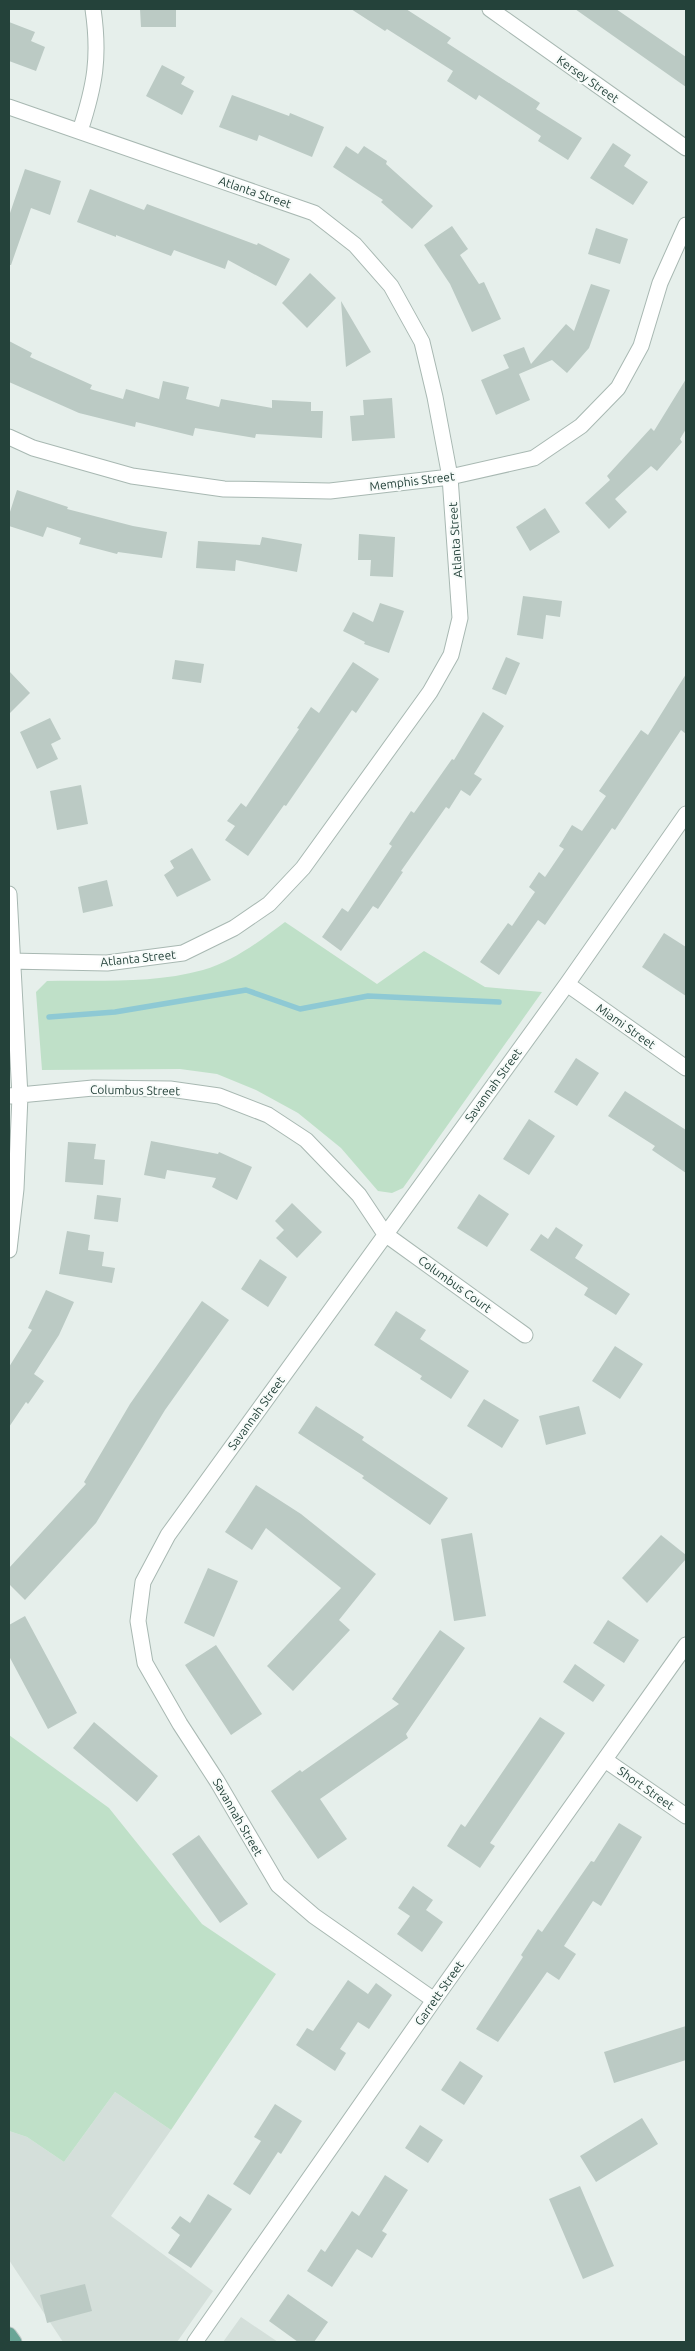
<svg xmlns="http://www.w3.org/2000/svg" width="695" height="2351" font-family="Ubuntu,sans-serif">
<style>
.built{fill:#d4dfda}
.green{fill:#bfe0c8}
.lines{fill:none;stroke-linecap:round;stroke-linejoin:round}
.stream{stroke:#8ec9d4;stroke-width:5.5}
.building{fill:#bbcac4}
.street-casing{stroke:#a8b8b2;stroke-width:17}
.primary-casing{stroke:#c2cac8;stroke-width:17}
.street{stroke:#fff;stroke-width:15}
.primary{stroke:#6aa596;stroke-width:15}
.labels{text-anchor:middle;dominant-baseline:central;stroke-width:4;stroke-linejoin:round;paint-order:stroke}
.street-label{font-size:12px;fill:#24423a;stroke:#f7fbf9}
</style>
<rect width="100%" height="100%" fill="#e6efeb"/>
<path class="built" d="M115,2092L171,2130L111,2216L213,2291L177,2342H63L9,2260V2131L27,2137L64,2162Z
M241,2317L278,2342H223Z"/>
<path class="green" d="M285,922L377,984L424,951L485,987L542,992L403,1188L392,1193L378,1191L341,1148L298,1113L256,1090L217,1074L180,1069L42,1070L36,992L47,981C98,980 153,984 203,970C234,961 260,941 285,922Z
M9,1735L109,1808L202,1924L276,1974L171,2130L115,2092L64,2162L27,2137L9,2131Z"/>
<g class="lines">
<path class="stream" d="M49,1017L115,1012L246,990L300,1009L368,996L499,1002"/>
</g>
<path class="building" d="M140,9H176V27H141Z
M351,9H406L451,38L447,43L540,103L536,109L582,138L568,160L538,141L541,136L479,95L476,100L447,81L453,71L387,29L385,31Z
M575,9H616L686,57V87Z
M9,22L35,32L31,41L45,47L36,71L9,61Z
M162,65L185,77L181,84L194,91L182,115L146,96Z
M232,95L289,116L290,113L324,127L312,157L259,135L257,141L219,127Z
M613,143L631,155L624,166L648,182L633,205L590,178Z
M346,146L358,154L364,146L387,161L386,164L433,206L412,229L381,202L383,200L333,167Z
M25,169L61,181L50,215L31,208L11,265H9V216Z
M90,189L144,210L147,204L257,245L258,243L290,259L276,286L228,260L225,269L174,250L171,256L116,235V237L77,222Z
M452,226L468,249L460,255L479,284L484,282L501,319L472,332L450,284L424,245Z
M596,228L628,239L620,264L588,254Z
M310,273L336,298L307,328L282,303Z
M591,284L610,290L589,348L567,373L552,360L519,374L530,400L496,415L481,380L509,368L503,355L524,347L531,364L566,324L574,331Z
M341,301L371,352L346,367Z
M9,341L32,353L30,357L92,385L90,389L123,399L126,389L159,399L163,381L189,387L186,399L219,407L221,399L272,408V400L311,402V411H323L322,438L256,434L255,438L195,428L193,436L136,422L135,427L79,413L9,382Z
M686,379V429L680,439L682,442L657,471L651,466L615,499L627,512L609,529L585,503L610,480L607,476L651,428L654,431Z
M392,398L395,438L352,441L350,416L364,415L363,400Z
M17,490L68,507L67,509L133,526L167,532L162,558L118,552L117,554L79,544L81,538L47,527L43,537L9,526V515Z
M545,508L560,532L530,551L516,527Z
M359,534L395,537L393,577L370,576L371,560H358Z
M262,537L302,544L297,572L236,560L235,571L196,568L198,541L260,545Z
M523,596L562,601L560,617L546,615L543,639L517,635Z
M380,603L404,611L389,653L364,644L365,642L343,631L353,612L373,622Z
M506,657L520,663L506,695L492,689Z
M175,660L204,664L201,683L172,679Z
M353,662L379,679L356,713L352,710L286,806L284,805L248,856L225,840L235,826L227,821L241,803L246,807L299,729L297,728L311,707L319,713Z
M9,671L30,693L9,714Z
M686,674V734L681,730L615,830L612,828L545,925L538,920L499,975L480,962L508,923L512,926L535,892L529,887L539,872L545,877L564,849L559,846L572,825L582,831L606,796L599,791L641,730L648,735Z
M483,712L504,726L474,774L482,779L470,796L461,790L449,809L446,807L401,871L403,872L378,909L373,906L341,951L322,937L342,908L348,912L392,846L389,844L411,811L414,813L452,759L454,760Z
M50,718L61,739L51,744L58,759L37,769L20,732Z
M81,785L88,824L57,830L50,791Z
M192,848L211,880L177,897L164,875L174,868L170,861Z
M107,880L113,906L83,913L78,887Z
M664,933L686,947V996L642,967Z
M576,1058L599,1073L577,1106L554,1092Z
M625,1091L686,1130V1173L652,1150L655,1146L608,1116Z
M529,1119L555,1136L529,1175L503,1159Z
M151,1141L218,1154L219,1152L252,1167L237,1200L212,1187L216,1178L167,1170L165,1179L144,1175Z
M68,1142L96,1144L94,1159L105,1160L103,1185L65,1182Z
M479,1194L509,1214L487,1247L457,1228Z
M97,1195L121,1198L118,1222L94,1219Z
M292,1203L322,1232L297,1258L276,1238L284,1230L275,1221Z
M556,1227L583,1245L575,1258L630,1294L616,1315L584,1295L588,1288L530,1250L541,1234L548,1239Z
M67,1231L90,1235L88,1250L104,1252L102,1266L115,1268L112,1283L59,1274Z
M260,1259L287,1277L268,1307L241,1289Z
M46,1290L74,1302L59,1335L34,1374L44,1381L28,1404L26,1402L9,1427V1367L32,1330L28,1328Z
M202,1301L229,1320L165,1410L96,1523L25,1600L9,1584V1568L86,1484L84,1482L130,1404Z
M396,1311L426,1330L420,1339L469,1371L451,1399L420,1379L422,1376L374,1345Z
M615,1346L643,1364L620,1399L592,1381Z
M484,1399L519,1420L502,1448L467,1426Z
M316,1406L364,1437L362,1440L448,1498L430,1525L362,1478L364,1476L298,1433Z
M579,1406L586,1434L546,1445L539,1416Z
M256,1485L301,1514L376,1574L339,1620L350,1630L293,1691L267,1666L341,1588L266,1528L252,1550L225,1532Z
M472,1533L486,1616L454,1621L441,1539Z
M661,1535L686,1555V1559L647,1603L622,1578Z
M208,1568L238,1581L214,1637L184,1623Z
M25,1616L77,1713L48,1729L9,1656V1625Z
M608,1620L639,1640L624,1663L593,1643Z
M440,1630L465,1648L406,1734L408,1738L320,1799L347,1839L318,1859L271,1791L300,1770L302,1772L399,1704L392,1699Z
M216,1645L262,1714L231,1735L185,1665Z
M575,1664L605,1685L593,1702L563,1682Z
M540,1717L565,1733L490,1843L495,1846L480,1868L447,1846L461,1824L465,1827Z
M94,1722L158,1776L137,1802L73,1748Z
M619,1823L642,1837L601,1906L593,1901L564,1946L576,1954L559,1980L547,1972L498,2042L476,2029L523,1957L521,1955L538,1929L542,1932L591,1861L594,1862Z
M199,1835L248,1904L220,1923L172,1854Z
M413,1886L433,1900L426,1910L443,1922L422,1952L397,1934L410,1916L398,1908Z
M348,1980L368,1994L376,1983L392,1995L369,2029L358,2022L340,2049L346,2053L335,2071L296,2045L307,2028L313,2031Z
M686,2026V2060L614,2083L604,2052Z
M460,2061L483,2076L464,2105L441,2090Z
M275,2104L302,2121L281,2154L278,2152L250,2195L233,2184L261,2141L254,2137Z
M642,2118L658,2144L596,2182L580,2156Z
M420,2125L443,2140L428,2163L405,2148Z
M385,2175L408,2190L382,2231L387,2234L372,2258L357,2249L332,2287L307,2271L321,2249L325,2252L352,2211L359,2216Z
M580,2186L614,2266L583,2279L549,2199Z
M208,2194L232,2209L191,2268L168,2253L180,2235L171,2228L180,2216L190,2223Z
M85,2284L92,2311L47,2323L40,2295Z
M288,2294L328,2322L314,2342H298L269,2321Z"/>
<g class="lines">
<g class="street-casing">
<path id="street" d="M490,9L686,148
M9,107L314,213L355,245L391,286L422,342L435,397L450,477L460,618L451,655L430,692L303,868L269,904L234,928L183,953L107,963L9,961
M80,131C95,85 100,57 93,9
M9,437L33,448L132,476L224,489L330,491L450,477L534,458L581,426L618,388L641,346L660,283L686,225
M9,894L20,1096L16,1189L9,1250
M567,984L686,1068
M9,1096L93,1088L170,1089L219,1096L268,1115L306,1140L359,1195L385,1234L525,1335
M605,1760L686,1816
M434,2000L314,1916L278,1885L217,1781L180,1724L145,1663L138,1621L143,1582L168,1535L567,984L686,814
M195,2342L434,2000L686,1645"/>
</g>
<g class="primary-casing">
<path id="primary" d="M9,2335L14,2342"/>
</g>
<use href="#street" class="street"/>
<use href="#primary" class="primary"/>
</g>
<g class="labels">
<g class="street-label">
<text transform="translate(588 79) rotate(35)">Kersey Street</text>
<text transform="translate(255 192) rotate(19)">Atlanta Street</text>
<text transform="translate(412 481) rotate(-7)">Memphis Street</text>
<text transform="translate(455 540) rotate(-94)">Atlanta Street</text>
<text transform="translate(138 958) rotate(-6)">Atlanta Street</text>
<text transform="translate(626 1026) rotate(35)">Miami Street</text>
<text transform="translate(493 1085) rotate(-54)">Savannah Street</text>
<text transform="translate(135 1090) rotate(1)">Columbus Street</text>
<text transform="translate(455 1284) rotate(36)">Columbus Court</text>
<text transform="translate(256 1413) rotate(-54)">Savannah Street</text>
<text transform="translate(646 1788) rotate(35)">Short Street</text>
<text transform="translate(238 1817) rotate(60)">Savannah Street</text>
<text transform="translate(439 1993) rotate(-55)">Garrett Street</text>
</g>
</g>
<rect width="695" height="2351" fill="none" stroke="#24423a" stroke-width="20"/>
</svg>
